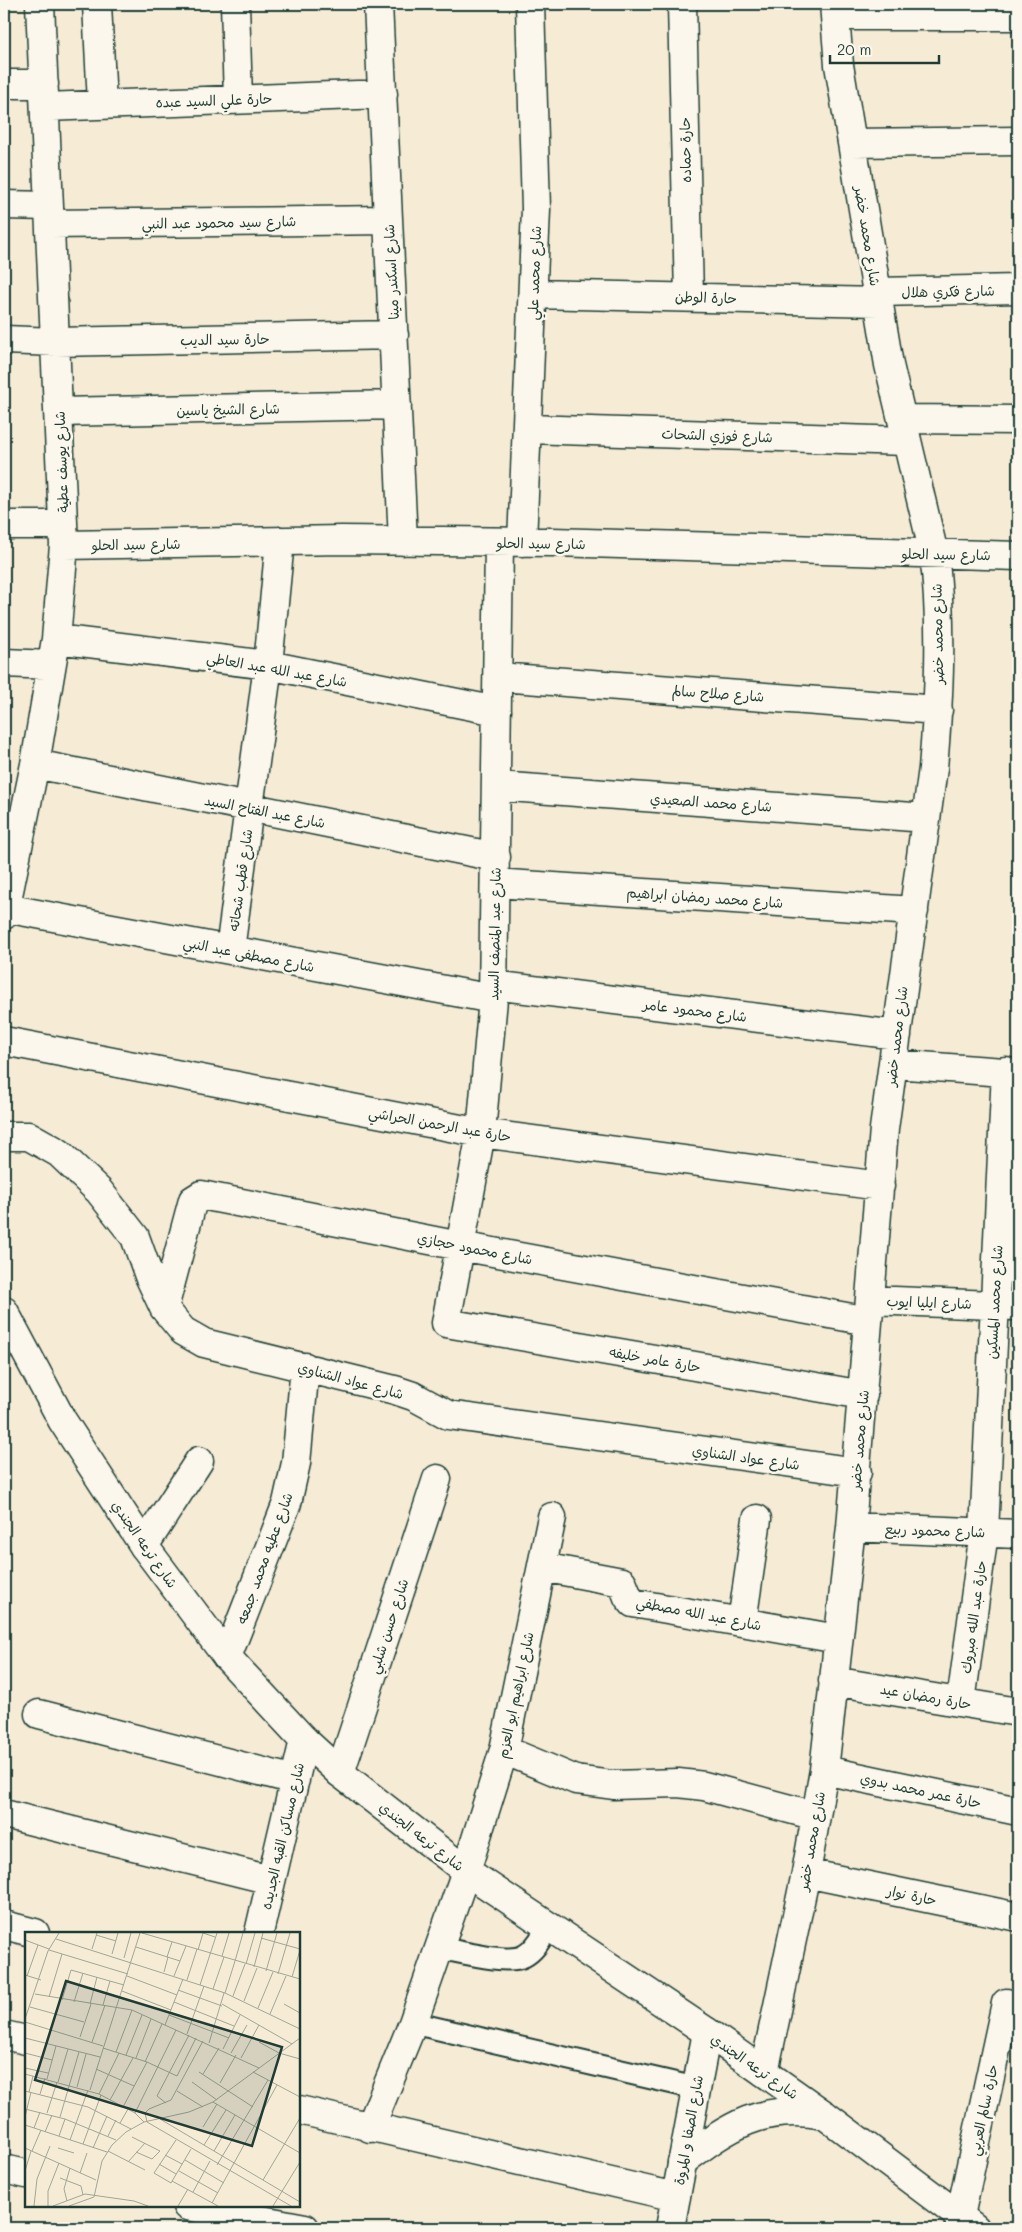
<svg xmlns="http://www.w3.org/2000/svg" width="1022" height="2232" font-family="Mali,'Playpen Sans Arabic',sans-serif">
<style>
.lines{fill:none;stroke-linecap:round;stroke-linejoin:round}
.service-casing{stroke:#1f3d34;stroke-width:25}
.minor-casing{stroke:#1f3d34;stroke-width:31}
.secondary-casing{stroke:#1f3d34;stroke-width:31}
.service{stroke:#fbf7ec;stroke-width:21}
.minor{stroke:#fbf7ec;stroke-width:28}
.secondary{stroke:#fbf7ec;stroke-width:28}
.labels{text-anchor:middle;dominant-baseline:central;stroke-width:5;stroke-linejoin:round;paint-order:stroke}
.street-label{font-size:14px;fill:#1f3d34;stroke:#fbf7ec}
.inset-road{fill:none;stroke:#a0a695;stroke-width:1}
.view{fill:#1f3d34;fill-opacity:0.15;stroke:#1f3d34;stroke-width:2.5}
.inset-edge{fill:none;stroke:#1f3d34;stroke-width:2.5}
</style>
<rect width="100%" height="100%" fill="#f6ecd6"/>
<filter id="ink" filterUnits="userSpaceOnUse"><feTurbulence type="fractalNoise" baseFrequency=".02" numOctaves="2"/><feDisplacementMap in="SourceGraphic" scale="10" xChannelSelector="R" yChannelSelector="G"/><feConvolveMatrix kernelMatrix="1 2 1 2 8 2 1 2 1" color-interpolation-filters="sRGB"/></filter>
<g filter="url(#ink)">
<g class="lines">
<g class="service-casing">
<path id="service" d="M439,1948C458,1951 508,1965 524,1956C536,1950 542,1936 549,1926
M413,2023L695,2088"/>
</g>
<g class="minor-casing">
<path id="minor" d="M97,4L102,104
M235,4L238,99
M378,4L403,541
M682,4L689,297
M835,16H1018
M4,84H44
M45,107L383,94
M852,143L1018,141
M4,205L49,206
M50,224L388,220
M877,292L1018,289
M534,294L878,302
M4,340L56,342L394,335
M59,412L397,405
M902,419L1018,420
M528,429L906,441
M4,525H63
M499,542L493,999L481,1133L446,1323L863,1395
M522,542L536,209L530,4
M64,545L341,540L553,542L1018,556
M56,639L268,665L497,711
M4,663L51,665
M498,677L938,710
M35,764L496,857
M497,786L926,818
M495,883L914,911
M5,908L493,999
M4,915L35,764L56,639L64,545L40,4
M230,950L268,665L280,541
M493,985L897,1035
M4,1041L481,1133L880,1186
M893,1064L1018,1073
M4,1136H29L59,1153L99,1191L135,1237L149,1276L164,1308L183,1331L204,1343L395,1390L413,1396L448,1415L857,1472
M870,1300L1018,1306
M164,1308L193,1200L201,1195L460,1246L868,1321
M851,1527L1018,1534
M144,1546L199,1461
M542,1567L622,1582L628,1597L633,1603L838,1639
M742,1622L757,1519
M227,1657L287,1503L296,1463L305,1367
M833,1681L1018,1712
M961,1702L984,1532L1006,1071
M39,1714L295,1780
M504,1750L576,1780L613,1785L678,1783L704,1786L816,1816
M824,1770L1018,1811
M340,1773L437,1479
M4,1814L271,1880
M806,1873L1018,1917
M4,1925L35,1933
M259,1933L304,1740
M4,2035L26,2040
M764,2072L806,1873L824,1770L851,1527L884,1129L933,768C939,697 943,625 934,554L889,365L839,65L834,4
M299,2110L676,2197
M370,2128L413,2023L466,1871L504,1750L552,1517
M4,2169L26,2174
M187,2206L305,2228
M670,2228L707,2032
M960,2228V2216L1006,2003"/>
</g>
<g class="secondary-casing">
<path id="secondary" d="M4,1311L62,1420L144,1546L227,1657L304,1740L340,1773L466,1871L707,2032L826,2116L975,2228
M682,2162C729,2126 763,2103 825,2115"/>
</g>
<use href="#service" class="service"/>
<use href="#minor" class="minor"/>
<use href="#secondary" class="secondary"/>
</g>
</g>
<g class="labels">
<g class="street-label">
<text transform="translate(214 100) rotate(-2)">حارة علي السيد عبده</text>
<text transform="translate(685 150) rotate(-91)">حارة حماده</text>
<text transform="translate(219 222) rotate(-1)">شارع سيد محمود عبد النبي</text>
<text transform="translate(868 236) rotate(81)">شارع محمد خضر</text>
<text transform="translate(391 272) rotate(-93)">شارع اسكندر مينا</text>
<text transform="translate(534 273) rotate(-88)">شارع محمد علي</text>
<text transform="translate(948 291) rotate(-1)">شارع فكري هلال</text>
<text transform="translate(706 297) rotate(2)">حارة الوطن</text>
<text transform="translate(225 339) rotate(-1)">حارة سيد الديب</text>
<text transform="translate(228 409) rotate(-1)">شارع الشيخ ياسين</text>
<text transform="translate(717 435) rotate(2)">شارع فوزي الشحات</text>
<text transform="translate(61 462) rotate(-92)">شارع يوسف عطية</text>
<text transform="translate(541 543) rotate(1)">شارع سيد الحلو</text>
<text transform="translate(136 544) rotate(-1)">شارع سيد الحلو</text>
<text transform="translate(946 554) rotate(1)">شارع سيد الحلو</text>
<text transform="translate(937 634) rotate(-91)">شارع محمد خضر</text>
<text transform="translate(277 669) rotate(10)">شارع عبد الله عبد العاطي</text>
<text transform="translate(718 693) rotate(4)">شارع صلاح سالم</text>
<text transform="translate(711 802) rotate(4)">شارع محمد الصعيدي</text>
<text transform="translate(265 811) rotate(11)">شارع عبد الفتاح السيد</text>
<text transform="translate(240 880) rotate(-82)">شارع قطب شحاته</text>
<text transform="translate(705 897) rotate(4)">شارع محمد رمضان ابراهيم</text>
<text transform="translate(494 934) rotate(-89)">شارع عبد المنصف السيد</text>
<text transform="translate(249 954) rotate(11)">شارع مصطفى عبد النبي</text>
<text transform="translate(695 1010) rotate(7)">شارع محمود عامر</text>
<text transform="translate(896 1036) rotate(-83)">شارع محمد خضر</text>
<text transform="translate(440 1124) rotate(10)">حارة عبد الرحمن الحراشي</text>
<text transform="translate(475 1248) rotate(11)">شارع محمود حجازي</text>
<text transform="translate(929 1302) rotate(2)">شارع ايليا ايوب</text>
<text transform="translate(994 1302) rotate(-87)">شارع محمد المسكين</text>
<text transform="translate(655 1359) rotate(10)">حارة عامر خليفه</text>
<text transform="translate(351 1380) rotate(15)">شارع عواد الشناوي</text>
<text transform="translate(859 1440) rotate(-85)">شارع محمد خضر</text>
<text transform="translate(746 1457) rotate(8)">شارع عواد الشناوي</text>
<text transform="translate(935 1530) rotate(2)">شارع محمود ربيع</text>
<text transform="translate(145 1544) rotate(55)">شارع ترعه الجندي</text>
<text transform="translate(264 1558) rotate(-70)">شارع عطيه محمد جمعه</text>
<text transform="translate(699 1613) rotate(11)">شارع عبد الله مصطفي</text>
<text transform="translate(973 1617) rotate(-82)">حارة عبد الله مبروك</text>
<text transform="translate(388 1626) rotate(-72)">شارع حسن شلبي</text>
<text transform="translate(515 1695) rotate(-78)">شارع ابراهيم ابو العزم</text>
<text transform="translate(926 1696) rotate(10)">حارة رمضان عيد</text>
<text transform="translate(921 1790) rotate(12)">حارة عمر محمد بدوي</text>
<text transform="translate(282 1836) rotate(-77)">شارع مساكن القبه الجديده</text>
<text transform="translate(422 1836) rotate(38)">شارع ترعه الجندي</text>
<text transform="translate(811 1841) rotate(-80)">شارع محمد خضر</text>
<text transform="translate(912 1895) rotate(12)">حارة نوار</text>
<text transform="translate(755 2066) rotate(35)">شارع ترعه الجندي</text>
<text transform="translate(983 2110) rotate(-78)">حارة سالم العربي</text>
<text transform="translate(688 2130) rotate(-80)">شارع الصفا و المروة</text>
</g>
</g>
<g transform="translate(25 1932)">
<rect width="275" height="275" fill="#f6ecd6"/>
<path class="inset-road" d="M117,1L275,47M71,3L91,9M236,6L275,17M31,7L200,61L275,97M0,8L24,17M111,15L155,29M67,17L72,1M24,18L103,42M173,18L178,1L190,5M87,22L93,1M197,24L204,1M142,25L147,10M99,26L106,1M210,29L218,1M221,32L230,1M229,35L238,1M241,39L252,1M139,40L143,25M253,42L265,1M0,43L16,48M2,44L13,13M102,44L152,63M149,44L161,14M267,45L275,18M162,48L172,17M175,53L192,1M188,57L199,25M153,58L197,74M97,59L146,78M200,61L210,29M10,62L107,78L234,136M208,64L220,32M24,65L37,22M37,68L46,38L99,53M219,69L232,36M49,70L58,41M149,70L209,94M65,72L72,45M197,72L267,112M259,72L275,81M78,73L85,49M5,75L59,90M233,76L248,40M245,82L261,44M144,83L204,106M0,87L23,19L34,1M0,90L78,114M140,93L158,47M162,102L179,54M55,105L66,72M0,106L75,125M178,109L146,168L124,177L120,181L122,190L266,274M67,110L80,73M234,110L254,121L275,127M184,111L199,61M78,116L122,130L152,144L171,106M198,117L215,83M91,120L107,78M0,121L27,128M206,121L222,93M101,123L117,83M111,126L126,87M216,126L234,93M120,130L137,92M0,136L23,141M71,137L109,154M174,140L228,175M228,140L275,165M0,142L74,162L110,181L119,190M178,142L194,116M22,147L31,114M33,150L43,117M167,150L192,168M195,151L211,123M52,155L61,122M65,158L115,1M0,159L63,175L106,197M152,159L178,175M4,160L8,144M15,162L20,146M74,162L94,121M85,168L108,126M188,170L275,221M141,171L132,164L164,103M98,175L122,130M0,177L40,187L91,208M22,181L32,150M110,181L151,98M0,185L6,160M35,185L54,120M135,187L275,270M95,191L103,177M0,193L82,220M178,195L192,172M9,196L15,180M20,200L27,183M34,204L40,187M83,204L91,188M107,205L135,219L127,227L111,220M45,208L63,158M151,208L129,241L146,251L166,217M58,212L76,163M179,213L201,178M0,216L71,248M33,216L49,221M68,216L82,184M7,219L16,198M83,219L120,238M189,219L210,183M140,223L157,232M160,228L199,251M103,230L120,211M134,232L151,242M192,233L243,148M0,239L6,219M154,239L193,261M55,241L62,221M35,246L56,254L58,263M238,248L275,186M147,249L193,274M168,260L185,229M69,265L77,229L87,213L101,200L119,190L164,180L188,170L275,106M42,269L39,257L45,236M187,271L252,153M9,274L12,247L25,214M23,274V259L34,231M28,274L60,262L109,269L123,274M44,274L69,265M153,274L163,257M248,274L275,230"/>
<path class="view" d="M41,49L257,115L227,214L10,148Z"/>
<rect width="275" height="275" class="inset-edge"/>
</g>
<rect width="1022" height="2232" fill="none" stroke="#fbf7ec" stroke-width="20"/>
<rect x="10" y="10" width="1002" height="2212" fill="none" stroke="#1f3d34" stroke-width="2" filter="url(#ink)"/>
<path d="M830 55v8h109v-8" fill="none" stroke="#1f3d34" stroke-width="2.5"/>
<text x="837" y="55" font-size="15" fill="#1f3d34" stroke="#fbf7ec" stroke-width="4" paint-order="stroke">20 m</text>
</svg>
